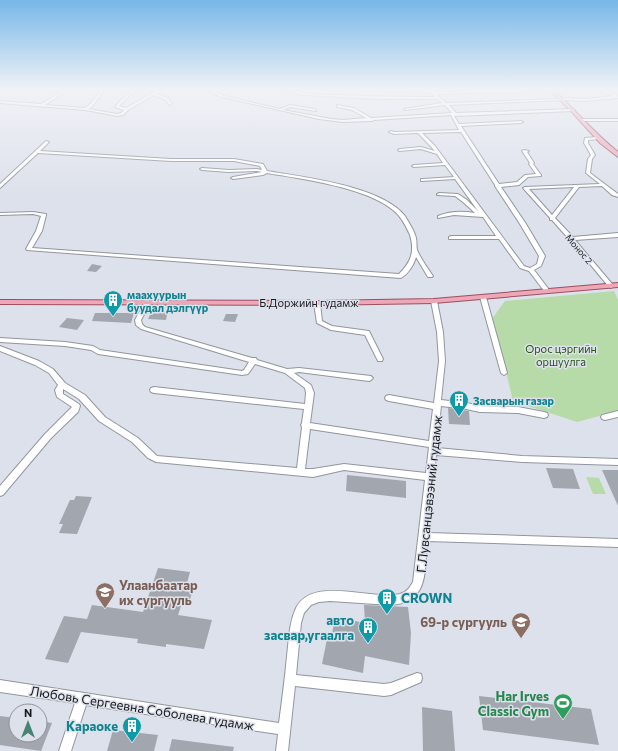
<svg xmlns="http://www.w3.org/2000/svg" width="618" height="751" font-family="Commissioner,sans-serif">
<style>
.green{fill:#b6dba9}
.building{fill:#a2a6af}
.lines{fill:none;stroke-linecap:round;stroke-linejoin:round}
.minor-casing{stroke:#91959e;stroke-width:2}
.major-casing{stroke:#9c4f61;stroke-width:2}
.minor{fill:#fff;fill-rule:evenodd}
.major{fill:#eea7b6;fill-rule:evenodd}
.labels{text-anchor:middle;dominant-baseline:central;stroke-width:3;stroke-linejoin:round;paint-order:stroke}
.far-street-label{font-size:9px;fill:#191a1e;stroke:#dde1eb}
.culture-label{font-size:11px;font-weight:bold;fill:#0d838f;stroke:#dde1eb;text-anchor:start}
.street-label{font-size:11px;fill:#191a1e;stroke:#dde1eb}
.park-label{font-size:11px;fill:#265111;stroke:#dde1eb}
.near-street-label{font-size:13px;fill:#191a1e;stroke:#dde1eb}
.near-education-label{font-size:13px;font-weight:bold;fill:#785e54;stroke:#dde1eb;text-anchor:start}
.near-culture-label{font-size:13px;font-weight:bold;fill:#0d838f;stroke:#dde1eb;text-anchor:end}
.near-leisure-label{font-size:13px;font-weight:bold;fill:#27864d;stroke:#dde1eb;text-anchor:end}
</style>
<rect width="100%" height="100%" fill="#dde1eb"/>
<path class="green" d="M614,291L618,300V411L577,422L513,401L504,363L491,320L505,301Z
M586,477L599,478L606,494H593Z"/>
<path class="building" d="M92,264L102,266L96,272L87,271Z
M152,310H168L166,320L148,319Z
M95,313H134L131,323L92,321Z
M226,314H238L235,322L223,321Z
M67,318L84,320L77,330L59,327Z
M448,408L469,411L470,425L449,424Z
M546,468L573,469L580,489L553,488Z
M602,470H618V506Z
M347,475L406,481V498L346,491Z
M76,496L92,497L77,534L59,533L63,524H59L70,500H74Z
M158,568L190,572L185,591L192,592L189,604L182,603L178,615L212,620L204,649L166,644V647L137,643L138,639L81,632L68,663L45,659L64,616L87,619L92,605L143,612Z
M364,605L408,607L411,633L409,665L365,656L363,673L322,664L327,639L331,640L335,617L365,623Z
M479,696L591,709L599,745L483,730Z
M422,707L452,711L455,751H423Z
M0,716L16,718V735H40V721L52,723L41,751L0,745Z
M113,730L158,735L154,751H107Z
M172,739L234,747L233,751H169Z"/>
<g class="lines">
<g class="minor-casing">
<path id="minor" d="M66,89H70L45,105L85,108C93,103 96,95 102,89H106C99,95 97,103 89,109L117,114L121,113L124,110L115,107C121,100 131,88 140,90L130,95L119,106L126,108L159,89H163L156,94L168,98L172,104L169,105L166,100L154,95L128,110L123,115L117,116L86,110L0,103V101L41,104Z
M208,89H212L224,96L280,109L290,105L315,109L316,111L290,107L283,110L331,119L343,120L366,118L352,110L337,107V105L354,108L371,118L452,113L445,105L406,110L404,109L442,103L437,99H377L304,95L275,89C288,89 301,93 314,94C355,96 394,97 435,97L431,93L317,89L431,91L430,89H434L435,92L536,89L552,90L550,91L436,94L446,103L559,99L561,98L585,99L614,96L594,89H599L617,95L618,98L585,101L565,100L449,105L456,113L573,109L575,110L573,111L454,116L459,124L521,121L523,122L521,123L461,126L499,184L517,182L525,175L536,174L529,164L530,163L522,151L524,150L529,151L527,152L534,163L533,164L541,175V176L528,177L519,185L501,187L526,224L545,256L541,266L534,270L550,291L547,293L545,292L529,271L520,268L499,239H449V237L451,236H496L483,217L454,215L438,218V216C450,211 463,211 475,213L463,202L455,196L437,195V194L439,193L458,194L467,200L478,211L455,179L421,181V179H423L454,177L445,165L414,167L412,166L414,165L443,163L437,154L421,149L399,151L398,150L400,149L421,147L435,151L418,133L394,134L389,132L391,131L394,132L459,130L451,115L374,120L372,121L343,122L319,119L222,97L212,93ZM461,132L495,185V186L520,224L539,256L537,264L530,268L524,266L435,146L422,133Z
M237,89H255L254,90Z
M583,119H618V121H582L581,120Z
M598,137L600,138L599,139L588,140V143L595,155L592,159L590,173L618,194V197L612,195L602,186L579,187L555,218L573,237L618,233V237L575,240L613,285L614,286L611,288L609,287L575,246L552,220H550V218L523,188L525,187L600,184L586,173L588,159L591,155L584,143L585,138ZM574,187L552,215L529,189Z
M46,141L49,142L40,151L171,159H234L263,164L267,171C303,177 382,186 405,216C409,223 414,230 416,238C417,242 416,246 417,250C420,257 428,269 433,276L432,277H428L416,257C414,265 408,274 401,278L27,250L26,249L36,231L41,216L33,214L0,215V213L33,212L46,214V215L42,231L32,248L399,274C411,262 415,252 410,235C406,226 401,216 393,210C365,187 302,179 267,173L263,175L233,179L231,178L233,177L262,172L257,171L229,172L202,170L200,169L202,168L229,170L257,169L262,170L260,166L234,161H171L38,153L0,188V184Z
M483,295L486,297L507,373L504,375L501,373L480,297Z
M434,299L437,301L443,332L445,361L441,400L467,403L480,406L518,407L544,412L547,413L548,415L547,417L544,418L518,413L480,412L466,409L441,406L437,443L438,445L437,448L522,456L618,459V465L522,462L436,455L428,533L618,539V547L427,541C424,571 430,602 391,605L330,601L319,602L311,605L304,613L301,623L296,675L384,684L391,683L417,673L421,674L422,678L421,682L391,695L384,696L295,686L288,751H276L278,734L86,705L71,751H59L75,703L0,692V680L279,723C282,700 285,678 287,656C289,640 289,623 296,608C313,575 372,601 400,594C407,592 410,587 413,582L425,480L344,470L313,477L156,462L148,458L132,442L99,421L79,399L63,389V394L79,404L80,406L78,412L51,438L3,495L0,496V486L45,434L72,407L57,397L55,390L58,385L49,373L35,365L0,351V346L39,361L53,369L65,383L85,395L105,417L138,438L157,456L297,468L302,427L301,425L302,423L304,409L154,393L151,392L150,390L151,388L154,387L305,404L306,393L305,388L285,373L255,364L248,374L242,375L98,354L91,350L65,346L0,342V338L65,342L93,346L100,350L242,371L244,370L249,362L141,329L136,325L135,320L145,302L148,300L151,302L141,320L142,324L145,327L252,358H256L257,360L287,369L299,368L371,376L373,378L371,380L369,381L299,372L294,373L311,385L314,393L310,423L429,441L433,409L389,401L386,400L385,398L386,396L389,395L434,403L439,361L437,332L431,301ZM310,429L429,447L426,473L344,464L313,469H305Z
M317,301L320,303L322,321L332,326L369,331L383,359L382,361H378L365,335L331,330L317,323L314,303Z
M618,411V417L605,420L602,419L601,417L602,415Z"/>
</g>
<g class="major-casing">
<path id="major" d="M548,89H553C575,110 594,133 618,152V157L600,143L571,111Z
M618,283V287L434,303L317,305L0,304V300L317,301L434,299Z"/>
</g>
<use href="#minor" class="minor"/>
<use href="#major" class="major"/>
</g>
<linearGradient id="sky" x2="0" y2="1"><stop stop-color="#77b7e8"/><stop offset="0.46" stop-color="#f0f2f6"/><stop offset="1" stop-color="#f0f2f6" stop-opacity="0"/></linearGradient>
<rect width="618" height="195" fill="url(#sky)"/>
<defs>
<g id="building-pin" transform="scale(1)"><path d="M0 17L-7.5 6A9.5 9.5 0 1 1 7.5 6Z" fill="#0f9aa8" stroke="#dde1eb"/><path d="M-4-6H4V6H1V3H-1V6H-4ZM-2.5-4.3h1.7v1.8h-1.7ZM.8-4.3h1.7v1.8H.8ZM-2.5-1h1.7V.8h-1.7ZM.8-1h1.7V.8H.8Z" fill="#fff"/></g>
<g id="university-pin" transform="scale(1)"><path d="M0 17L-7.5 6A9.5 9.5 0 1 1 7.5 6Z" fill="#8d6e63" stroke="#dde1eb"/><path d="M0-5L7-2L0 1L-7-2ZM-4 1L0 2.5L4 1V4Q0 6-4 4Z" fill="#fff"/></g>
<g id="school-pin" transform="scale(1)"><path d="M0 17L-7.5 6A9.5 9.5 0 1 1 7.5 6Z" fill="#8d6e63" stroke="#dde1eb"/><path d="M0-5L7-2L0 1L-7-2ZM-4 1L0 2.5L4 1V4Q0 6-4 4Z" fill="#fff"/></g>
<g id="stadium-pin" transform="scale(1)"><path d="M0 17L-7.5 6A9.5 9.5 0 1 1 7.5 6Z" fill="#2e9e5b" stroke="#dde1eb"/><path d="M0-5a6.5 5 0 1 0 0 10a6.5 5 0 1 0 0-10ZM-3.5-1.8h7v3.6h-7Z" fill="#fff"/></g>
</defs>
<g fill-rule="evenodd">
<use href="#building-pin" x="113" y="300"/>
<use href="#building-pin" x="459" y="400"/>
<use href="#university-pin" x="105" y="592"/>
<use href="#building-pin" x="387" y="598"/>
<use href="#school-pin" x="521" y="622"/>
<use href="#building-pin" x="368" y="627"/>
<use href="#stadium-pin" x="563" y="703"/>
<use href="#building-pin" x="132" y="726"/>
</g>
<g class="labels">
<g class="far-street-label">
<text transform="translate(579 249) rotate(49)">Монос 2</text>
</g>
<g class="culture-label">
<text x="127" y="294">маахуурын<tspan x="127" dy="13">буудал дэлгүүр</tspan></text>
<text x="473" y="400">Засварын газар</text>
</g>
<g class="street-label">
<text x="309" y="302">Б.Доржийн гудамж</text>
</g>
<g class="park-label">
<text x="561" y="348">Орос цэргийн<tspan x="561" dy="13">оршуулга</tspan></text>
</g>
<g class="near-street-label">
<text transform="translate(429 494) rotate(-84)">Г.Лувсанцэвээний гудамж</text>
<text transform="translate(142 708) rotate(9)">Любовь Сергеевна Соболева гудамж</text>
</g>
<g class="near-education-label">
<text x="119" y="585">Улаанбаатар<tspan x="119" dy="15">их сургууль</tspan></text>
<text x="507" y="622" text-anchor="end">69-р сургууль</text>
</g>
<g class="near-culture-label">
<text x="401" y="598" text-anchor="start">CROWN</text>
<text x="354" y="620">авто<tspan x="354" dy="15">засвар,угаалга</tspan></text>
<text x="118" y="726">Караоке</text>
</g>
<g class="near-leisure-label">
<text x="549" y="696">Har Irves<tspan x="549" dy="15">Classic Gym</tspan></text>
</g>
</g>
<g transform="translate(28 723)"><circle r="19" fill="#dde1eb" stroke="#8f9199"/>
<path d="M0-3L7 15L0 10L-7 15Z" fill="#438473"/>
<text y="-6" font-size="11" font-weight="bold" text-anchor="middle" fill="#191a1e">N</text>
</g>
</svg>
